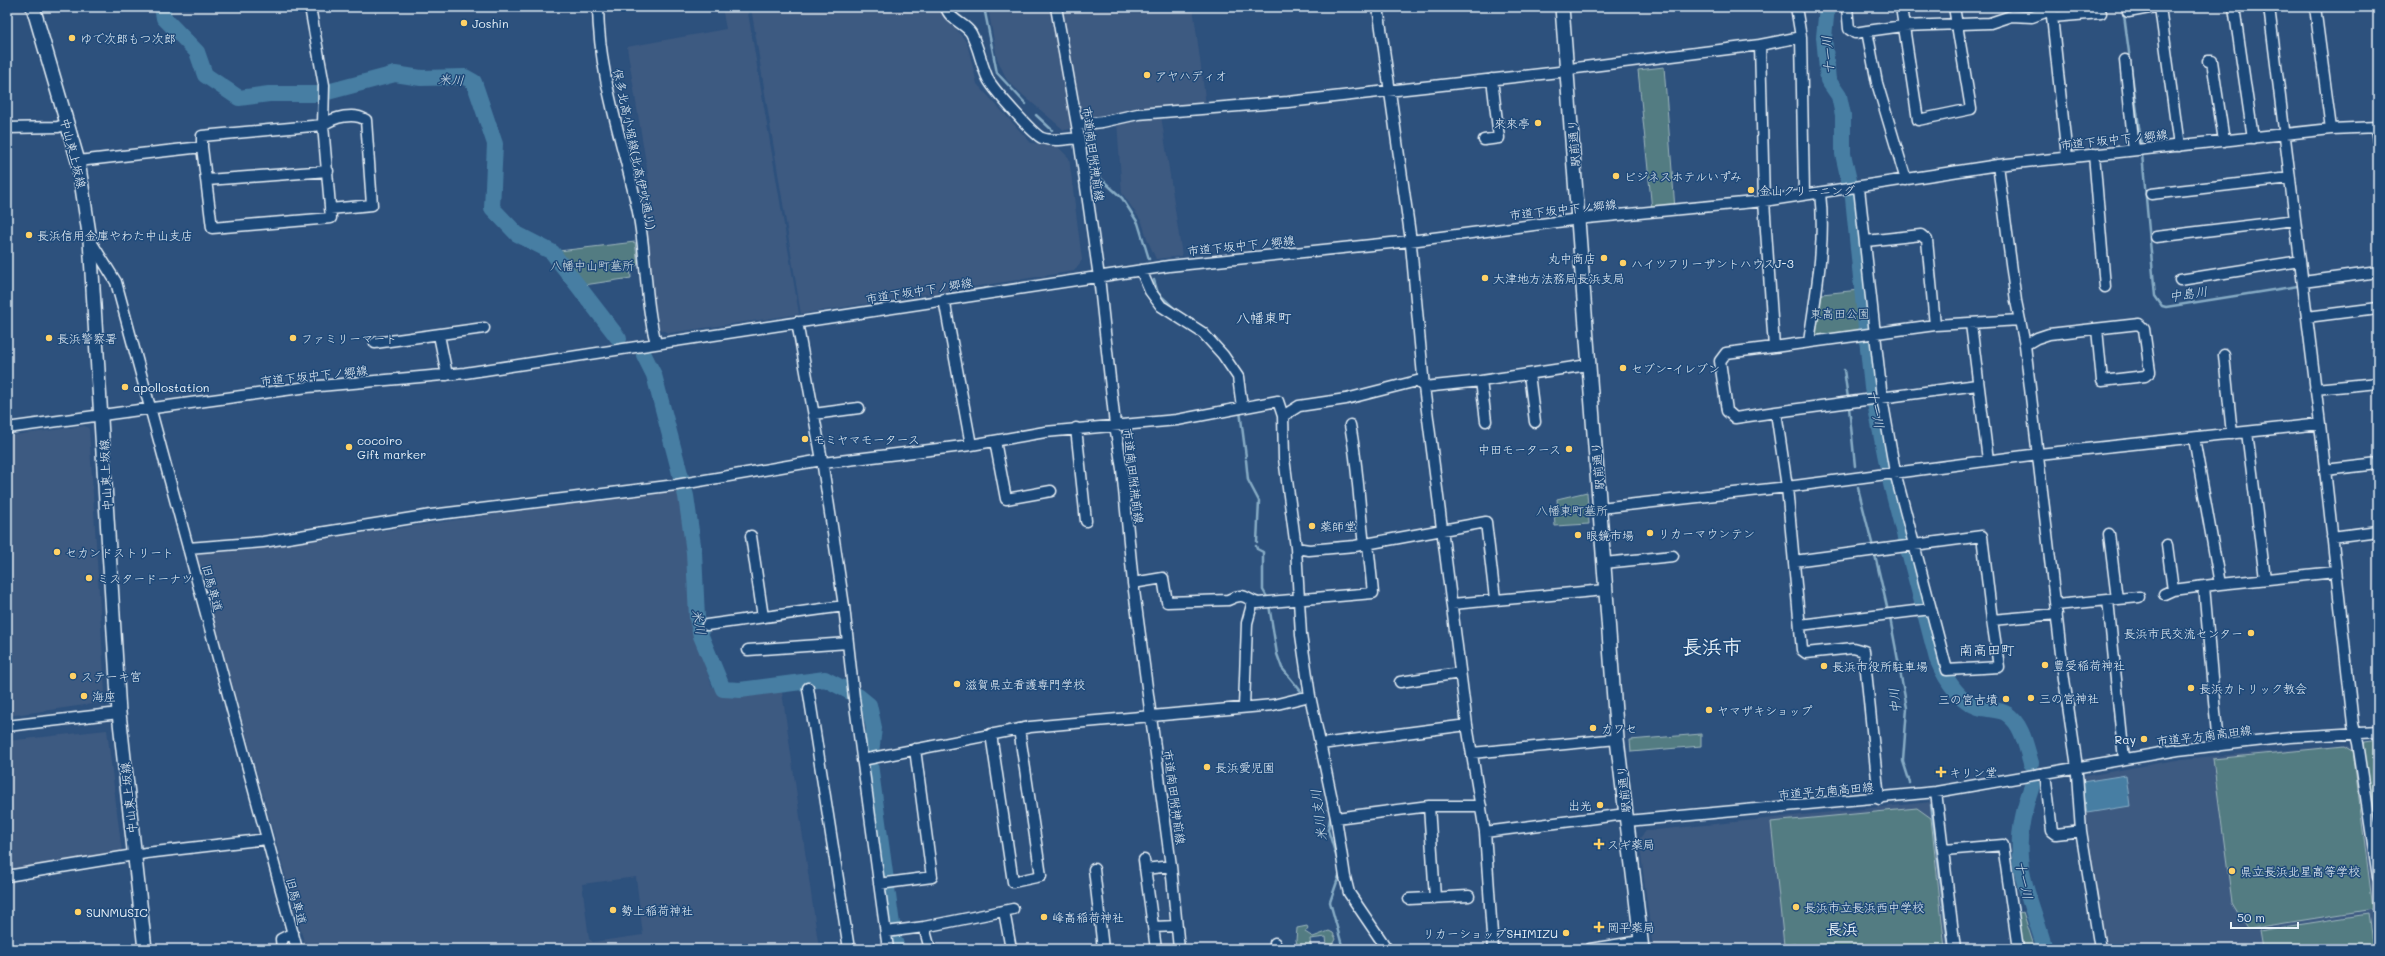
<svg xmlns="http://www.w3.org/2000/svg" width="2385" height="956" font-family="Mali,'Klee One',sans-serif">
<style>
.built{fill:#3e5a81;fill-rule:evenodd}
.green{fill:#537c82;stroke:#9eb6bd}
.water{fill:#477ea3;stroke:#87acc5}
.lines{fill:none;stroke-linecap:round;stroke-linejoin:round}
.stream{stroke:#87acc5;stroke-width:2.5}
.river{stroke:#477ea3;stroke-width:16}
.minor-casing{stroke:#e8f1f8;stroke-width:13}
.major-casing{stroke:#e8f1f8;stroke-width:16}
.minor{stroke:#1f4a7a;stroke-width:10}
.major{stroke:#1f4a7a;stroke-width:13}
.poi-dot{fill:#ffd166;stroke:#1f4a7a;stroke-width:1.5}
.labels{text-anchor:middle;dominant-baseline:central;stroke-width:3;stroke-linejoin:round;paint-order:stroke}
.poi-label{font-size:12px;fill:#e8f1f8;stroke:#1f4a7a;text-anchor:start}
.street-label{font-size:12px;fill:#e8f1f8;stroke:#1f4a7a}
.park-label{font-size:12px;fill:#d2dfe6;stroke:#1f4a7a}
.water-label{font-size:13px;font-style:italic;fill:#d0e0eb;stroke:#1f4a7a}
.quarter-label{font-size:14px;fill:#e8f1f8;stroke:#1f4a7a}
.district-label{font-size:16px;font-weight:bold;fill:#e8f1f8;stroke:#1f4a7a}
.town-label{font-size:20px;font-weight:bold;fill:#e8f1f8;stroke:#1f4a7a}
</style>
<rect width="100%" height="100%" fill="#2d517d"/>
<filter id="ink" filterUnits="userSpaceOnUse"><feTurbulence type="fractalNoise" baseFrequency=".025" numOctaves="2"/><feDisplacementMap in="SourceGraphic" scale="8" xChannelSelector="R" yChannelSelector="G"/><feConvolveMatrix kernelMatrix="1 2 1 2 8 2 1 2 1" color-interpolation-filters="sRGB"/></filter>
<g filter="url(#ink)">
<path class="built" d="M722,7H747L799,314L669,333L658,328L640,189L650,187L627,47L726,29Z
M751,7H939L967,43L977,84L1031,143L1057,146L1069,158L1082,260L1074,271L801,314Z
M988,7H1193L1206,105L1160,109L1182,256L1156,259L1148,241L1142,222L1122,193L1117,121L1064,130L1023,95L1007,80L997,58Z
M85,426L89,429L105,693L99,703L7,716V436Z
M679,488L687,530L693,628L712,686L722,695L737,698L782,692L819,949H306L195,552L241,551ZM636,877L643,935L593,942L589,939L582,884Z
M107,730L122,853L7,873V741Z
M2347,745L2354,749L2378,924V949H2104L2081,777L2182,759Z
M1932,802L1948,949H1653L1639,839L1646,831Z"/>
<path class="green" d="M1664,67L1675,209L1652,210L1638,70Z
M635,242L638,265L630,266L631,278L584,285L559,251Z
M1859,290L1863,330L1814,337L1822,294Z
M1587,492L1589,524L1555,526L1554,511H1558L1557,499Z
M1701,734V746L1631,752L1630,740Z
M2378,740V853L2363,746L2365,742Z
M2345,746L2353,751L2373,909L2248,929L2232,902L2213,759Z
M1917,808L1931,818L1945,949H1797L1796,944L1784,945L1771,822Z
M2023,912L2035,949H2023L2018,913Z
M2368,914L2373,949H2262L2259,931Z
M1307,926L1308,928L1305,932L1313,937L1329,931L1333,933L1336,939L1333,945L1327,946L1326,937L1310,939L1311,949H1298L1296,940L1297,928Z"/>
<path class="water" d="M2126,775L2130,806L2087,813L2082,782Z"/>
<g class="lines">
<path class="stream" d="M984,7L997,73L1026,104
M2125,7L2124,15L2141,142
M1036,115L1052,130
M2142,154L2155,296L2162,306L2166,307L2298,286
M1098,176L1122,198L1138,223L1149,259
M1154,280L1158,293L1177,311
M1205,329L1224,349
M1844,370L1848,398
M1849,407L1855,466
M1240,411L1246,457
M1246,460L1248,480L1259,501L1257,542
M1858,488L1873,547
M1256,546L1257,549L1263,552V590L1267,597
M1875,555L1888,611
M1269,605L1277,654L1282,668L1304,695
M1890,618L1907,708L1903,761L1910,783
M1931,805L1949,949
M1331,813L1328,830L1338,862
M1340,873L1330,902L1343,949"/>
<path class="river" d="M162,7L164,18L197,52L205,75L239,98L269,94H320L395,74L421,78L465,77L474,82L495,144L492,208L517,234L552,252L619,339
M1827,7L1824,37L1828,80L1839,96L1843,115V154L1853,198L1872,388L1891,484L1937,659C1945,678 1958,700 1978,707C1987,710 2000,709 2007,714C2023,725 2026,747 2031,763
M644,355L654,375L686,496L694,552L697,618L701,636L723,689L740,690L825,679L858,696L869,705L874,728L871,753
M870,764L886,880
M2032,786C2006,857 2026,883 2045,949
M887,888L892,924
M895,942L897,949"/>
<g class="minor-casing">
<path id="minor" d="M310,7L324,85L323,125L331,218L212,228L202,147V136L323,125C334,117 354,112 366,120L372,205L330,209
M598,7C599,78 622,139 637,207C647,252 644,299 656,343
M946,7C949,20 965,23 971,33C979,48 981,64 988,79C992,88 1034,135 1042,138C1053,142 1067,139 1079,138
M1056,7L1077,125L1099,277L1115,425L1122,469L1133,583L1171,866L1179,949
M1378,7L1410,234L1424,387
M1796,7L1801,37L1760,45L1764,201L1774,347L1726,353L1720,361L1727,411L1735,418L1776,412L1787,487L2039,454L2320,424
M1847,7L1849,29L1855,33L1867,31L1877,83L1906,180
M1901,7L1918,120L1971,109L1954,7
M2051,7L2067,157
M2160,7L2179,146
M2234,7L2253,138
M2269,7L2320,424L2353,724L2358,743L2378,877
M2315,7L2331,129
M2128,12L2155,7
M2052,17L2101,13
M1867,31L1903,26L1990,23L2011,16L2032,17L2051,10
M1801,37L1804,195
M2125,60L2134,150
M2208,61H2212L2224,141
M1077,125L1102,122L1138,114L1288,102L1559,72L1576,68L1760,45
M2376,127L2378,141
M7,128L58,127L67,124
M1484,140L1499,138L1492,79
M2094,154L2105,287
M78,161L202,147
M1998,165L2016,301L2025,345L2064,679L2076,760L2081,831L2100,949
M207,180L328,171
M1859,188L1882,398L1895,472L1947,670L1999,667L1992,620L2057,614
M2151,194L2290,178
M2156,237L2295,220
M90,240L116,282L297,949
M1141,270L1150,291L1161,306L1203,333L1223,355L1238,377L1242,407
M2180,280L2300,261
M2303,282L2378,272
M944,299L971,445
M2307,317L2378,308
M797,322L822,460L844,606L854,698L888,949
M1971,324L1988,460
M1935,325L2020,320
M439,335L447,375
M1809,342C1816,292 1826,243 1820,193
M375,343L484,328
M2025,345L2037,338L2049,334L2139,324L2144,329L2150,372L2145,376L2102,381L2097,329
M1774,347L1935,325L1927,240L1921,235L1866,241
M2224,355L2232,434
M1529,374L1535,422
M1481,381L1486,421
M2315,389L2378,383
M1776,412L1977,385
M814,414L859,408
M1350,425C1358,465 1359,505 1364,545
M7,428L308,387L465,373L1169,266L1410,241L1587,218L1764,201L1998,165L2331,129L2378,127
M1076,428L1086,521
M2247,432L2265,579
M2194,438L2220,584
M995,441L1006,499L1051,491
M823,463L971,445L1045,432L1177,420L1278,401L1283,416
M2325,470L2378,464
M1600,508L1787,487L1802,650L1806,653L1853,648L1864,651L1879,799
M2109,534L2117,599
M751,536L763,617
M2332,537L2378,531
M2167,545L2173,590
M188,548L263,542L431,515L676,485L822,460
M1296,548L1309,550L1355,546L1486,522L1495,599
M1794,561L1982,536L1992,620
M1604,563L1673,556
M1133,583L1163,578L1167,602L1228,600C1246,592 1243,598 1258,603L1373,593L1368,544
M2204,586L2218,746
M2164,594L2173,590L2220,584L2335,572
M2108,600L2124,759
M1452,604L1605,590
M2056,605L2139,597
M707,625L844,606
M1800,625L1931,609
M748,650L848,643
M1400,682L1460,673
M808,688L849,949
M1244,707L1247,623L1253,601
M7,726L119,713
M991,734L1013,882L1041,876L1019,729
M1321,744L1467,725
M1472,753L1617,739
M862,760L1030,727L1273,705L1310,696
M2045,773L2052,831L2056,834L2081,831
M1936,792L1955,949
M1336,818L1429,806
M1627,821L1936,792L2178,750L2290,737L2378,732
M1485,832L1626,814
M1944,850L2003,845L2018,949
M1144,860L1156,949
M1094,869L1103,949
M1145,869L1171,866
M7,876L146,853L267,839
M879,884L932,877L915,749
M1435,898L1429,806H1481
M1409,899L1469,896
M1004,911L1011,949
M924,927L930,949
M1153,927L1177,926
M886,932L924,927L1013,909
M1275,943L1276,949
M282,949L281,939L293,933
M1387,949L1349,893L1345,877L1336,818L1310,696L1301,635L1296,548L1284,458L1283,416L1299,406L1346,399L1417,381L1424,387
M1493,949L1485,832L1467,725L1424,387L1481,381L1588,365
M1590,949L1641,941"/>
</g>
<g class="major-casing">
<path id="major" d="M33,7L78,161L90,240L119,713L145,949
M1562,7L1617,739L1642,949"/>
</g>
<use href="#minor" class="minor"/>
<use href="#major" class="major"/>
</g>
</g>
<g class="poi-dot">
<circle cx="464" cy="23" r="4"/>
<circle cx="72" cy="38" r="4"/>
<circle cx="1147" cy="75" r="4"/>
<circle cx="1538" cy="123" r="4"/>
<circle cx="1616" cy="176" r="4"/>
<circle cx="1751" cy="190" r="4"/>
<circle cx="29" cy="235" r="4"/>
<circle cx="1604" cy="258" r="4"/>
<circle cx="1623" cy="263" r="4"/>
<circle cx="1485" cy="278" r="4"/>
<circle cx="49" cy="338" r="4"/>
<circle cx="293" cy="338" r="4"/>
<circle cx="1623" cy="368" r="4"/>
<circle cx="125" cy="387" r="4"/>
<circle cx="805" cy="439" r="4"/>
<circle cx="349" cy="447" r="4"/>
<circle cx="1569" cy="449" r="4"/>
<circle cx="1312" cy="526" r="4"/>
<circle cx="1650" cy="533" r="4"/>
<circle cx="1578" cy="535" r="4"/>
<circle cx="57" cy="552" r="4"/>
<circle cx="89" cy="578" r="4"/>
<circle cx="2251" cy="633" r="4"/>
<circle cx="2045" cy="665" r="4"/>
<circle cx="1824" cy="666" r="4"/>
<circle cx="73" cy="676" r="4"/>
<circle cx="957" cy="684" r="4"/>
<circle cx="2191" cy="688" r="4"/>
<circle cx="84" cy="696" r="4"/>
<circle cx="2031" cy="698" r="4"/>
<circle cx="2006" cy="699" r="4"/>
<circle cx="1709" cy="710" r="4"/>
<circle cx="1593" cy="728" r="4"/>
<circle cx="2144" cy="739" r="4"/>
<circle cx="1207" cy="767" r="4"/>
<path d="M1939 766h4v4h4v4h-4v4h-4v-4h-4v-4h4z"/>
<circle cx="1600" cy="805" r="4"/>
<path d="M1597 838h4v4h4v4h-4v4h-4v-4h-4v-4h4z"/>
<circle cx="2232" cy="871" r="4"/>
<circle cx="1796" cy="907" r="4"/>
<circle cx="613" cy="910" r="4"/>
<circle cx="78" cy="912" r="4"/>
<circle cx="1044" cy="917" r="4"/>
<path d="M1597 921h4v4h4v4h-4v4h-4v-4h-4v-4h4z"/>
<circle cx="1566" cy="933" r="4"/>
</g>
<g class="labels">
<g class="poi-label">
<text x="472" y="23">Joshin</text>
<text x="80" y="38">ゆで次郎もつ次郎</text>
<text x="1155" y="75">アヤハディオ</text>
<text x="1530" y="123" text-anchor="end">來來亭</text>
<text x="1624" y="176">ビジネスホテルいずみ</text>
<text x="1759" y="190">金山クリーニング</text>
<text x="37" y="235">長浜信用金庫やわた中山支店</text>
<text x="1596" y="258" text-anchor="end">丸中商店</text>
<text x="1631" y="263">ハイツフリーザントハウスJ-3</text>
<text x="1493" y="278">大津地方法務局長浜支局</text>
<text x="57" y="338">長浜警察署</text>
<text x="301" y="338">ファミリーマート</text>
<text x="1631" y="368">セブン-イレブン</text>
<text x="133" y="387">apollostation</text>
<text x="813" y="439">モミヤマモータース</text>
<text x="357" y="440">cocoiro<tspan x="357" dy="14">Gift marker</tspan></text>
<text x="1561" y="449" text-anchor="end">中田モータース</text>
<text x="1320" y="526">薬師堂</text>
<text x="1658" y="533">リカーマウンテン</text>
<text x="1586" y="535">眼鏡市場</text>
<text x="65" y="552">セカンドストリート</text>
<text x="97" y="578">ミスタードーナツ</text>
<text x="2243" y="633" text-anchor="end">長浜市民交流センター</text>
<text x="2053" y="665">豊受稲荷神社</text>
<text x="1832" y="666">長浜市役所駐車場</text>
<text x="81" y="676">ステーキ宮</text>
<text x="965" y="684">滋賀県立看護専門学校</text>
<text x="2199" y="688">長浜カトリック教会</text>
<text x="92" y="696">海座</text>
<text x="2039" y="698">三の宮神社</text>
<text x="1998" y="699" text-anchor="end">三の宮古墳</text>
<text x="1717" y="710">ヤマザキショップ</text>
<text x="1601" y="728">カワセ</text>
<text x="2136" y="739" text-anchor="end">Ray</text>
<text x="1215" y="767">長浜愛児園</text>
<text x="1949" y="772">キリン堂</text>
<text x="1592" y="805" text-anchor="end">出光</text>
<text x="1607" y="844">スギ薬局</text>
<text x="2240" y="871">県立長浜北星高等学校</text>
<text x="1804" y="907">長浜市立長浜西中学校</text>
<text x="621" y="910">勢上稲荷神社</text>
<text x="86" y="912">SUNMUSIC</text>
<text x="1052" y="917">峰高稲荷神社</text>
<text x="1607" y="927">岡平薬局</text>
<text x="1558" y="933" text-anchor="end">リカーショップSHIMIZU</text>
</g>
<g class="street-label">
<text transform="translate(2114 139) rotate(-6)">市道下坂中下ノ郷線</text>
<text transform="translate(1573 143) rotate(-94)">駅前通り</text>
<text transform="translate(635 149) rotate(78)">保多北高小堀線(北高伊吹通り)</text>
<text transform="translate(74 153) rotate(76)">中山東上坂線</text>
<text transform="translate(1094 154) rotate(82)">市道南田附神前線</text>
<text transform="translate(1563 209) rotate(-6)">市道下坂中下ノ郷線</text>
<text transform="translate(1241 245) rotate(-6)">市道下坂中下ノ郷線</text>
<text transform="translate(919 290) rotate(-9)">市道下坂中下ノ郷線</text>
<text transform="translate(314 375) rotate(-6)">市道下坂中下ノ郷線</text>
<text transform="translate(1597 466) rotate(-95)">駅前通り</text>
<text transform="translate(105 475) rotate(-93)">中山東上坂線</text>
<text transform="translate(1134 476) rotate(83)">市道南田附神前線</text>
<text transform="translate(213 588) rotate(75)">旧馬車道</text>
<text transform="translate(2204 735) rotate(-7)">市道平方南高田線</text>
<text transform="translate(1623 789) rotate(-96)">駅前通り</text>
<text transform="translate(1826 790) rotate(-5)">市道平方南高田線</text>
<text transform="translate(1175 797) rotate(82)">市道南田附神前線</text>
<text transform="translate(128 798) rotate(-96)">中山東上坂線</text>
<text transform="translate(297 901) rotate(75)">旧馬車道</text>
</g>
<g class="park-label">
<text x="592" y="265">八幡中山町墓所</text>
<text x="1840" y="313">東高田公園</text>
<text x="1572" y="510">八幡東町墓所</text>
</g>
<g class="water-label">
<text transform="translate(1827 55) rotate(-94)">十一川</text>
<text transform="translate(451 79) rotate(3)">米川</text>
<text transform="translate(2188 293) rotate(-8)">中島川</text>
<text transform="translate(1877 409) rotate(79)">十一川</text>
<text transform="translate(700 622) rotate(80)">米川</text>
<text transform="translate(1894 701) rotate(-96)">中川</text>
<text transform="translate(1318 815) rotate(-97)">米川支川</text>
<text transform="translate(2025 880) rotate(78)">十一川</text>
</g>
<g class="quarter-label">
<text x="1264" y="317">八幡東町</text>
<text x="1987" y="649">南高田町</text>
</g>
<g class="district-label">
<text x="1842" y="928">長浜</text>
</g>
<g class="town-label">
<text x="1712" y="646">長浜市</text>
</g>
</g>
<rect width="2385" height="956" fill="none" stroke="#1f4a7a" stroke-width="24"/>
<rect x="12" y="12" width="2361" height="932" fill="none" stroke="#e8f1f8" stroke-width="1.5" filter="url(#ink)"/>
<path d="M2231 922v6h67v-6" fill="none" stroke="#e8f1f8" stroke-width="2"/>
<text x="2237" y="922" font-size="12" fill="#e8f1f8" stroke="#1f4a7a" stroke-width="3" paint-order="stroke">50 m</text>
</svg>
